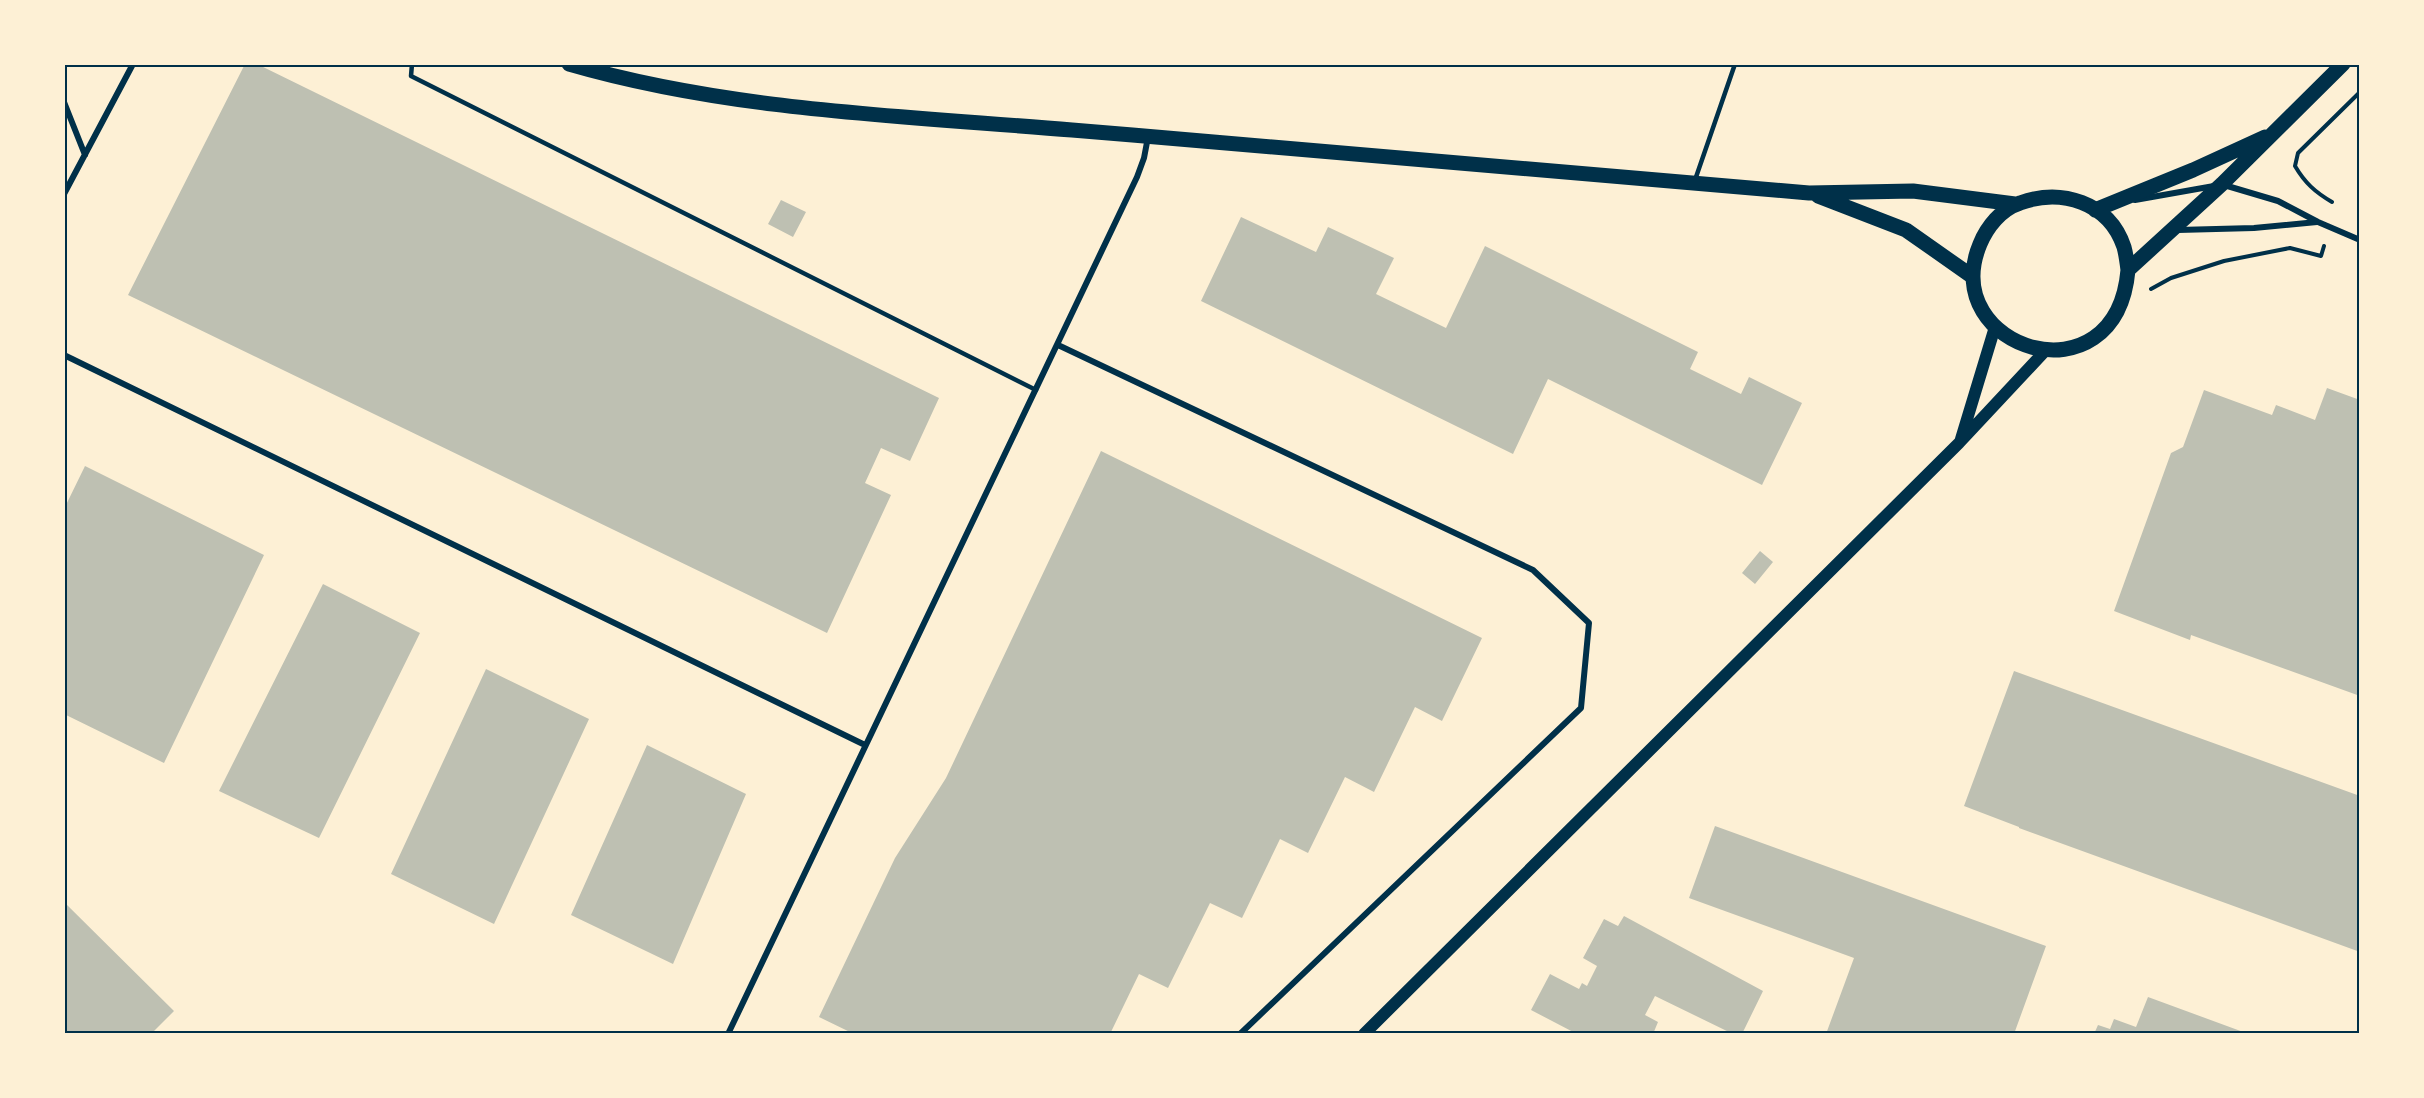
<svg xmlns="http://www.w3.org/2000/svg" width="2424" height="1098" font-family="Inter,sans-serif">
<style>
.building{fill:#bec0b2}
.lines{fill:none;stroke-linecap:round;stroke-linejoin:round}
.path{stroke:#003049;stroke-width:4}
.service{stroke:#003049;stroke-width:4.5}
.minor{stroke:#003049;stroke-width:6}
.secondary{stroke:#003049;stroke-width:12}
.primary{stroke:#003049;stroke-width:15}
.neatline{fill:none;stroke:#003049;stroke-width:2}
</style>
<rect width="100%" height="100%" fill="#fdf0d5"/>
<path class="building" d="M245,64H257L939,398L910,461L881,448L865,483L891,495L827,633L128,295Z
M781,200L806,212L793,237L768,224Z
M1241,217L1316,252L1328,227L1394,258L1376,294L1446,328L1485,246L1698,352L1690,369L1741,394L1749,377L1802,403L1762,485L1548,379L1513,454L1201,301Z
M2327,388L2360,400V696L2191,635L2190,640L2114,611L2171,453L2183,447L2204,390L2272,415L2276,405L2315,420Z
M1101,451L1482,638L1442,721L1415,707L1374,792L1345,777L1308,853L1280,839L1242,918L1210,903L1168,988L1139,974L1110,1034H854L819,1017L895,858L946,778Z
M85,466L264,555L164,763L64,714V509Z
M1760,551L1773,562L1755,584L1742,573Z
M323,584L420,633L319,838L219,791Z
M486,669L589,719L494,924L391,874Z
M2014,671L2360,796V952L2019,828V827L1964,806Z
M647,745L746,794L673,964L571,915Z
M1715,826L2046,946L2014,1034H1826L1854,958L1689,898Z
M64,902L174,1011L151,1034H64Z
M1624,916L1763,991L1742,1034H1733L1655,996L1645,1015L1658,1022L1653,1034H1577L1531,1010L1550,974L1579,989L1582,983L1587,986L1597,966L1583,958L1604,919L1618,926Z
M2148,997L2246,1033V1034H2094L2098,1025L2110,1029L2114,1019L2136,1027Z"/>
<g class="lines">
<path class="path" d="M2332,202C2315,192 2305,183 2295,166L2298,153L2360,92
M2151,289L2171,278L2224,261L2290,248L2321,256L2324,246"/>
<path class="service" d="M412,64L411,76L1036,390
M1695,180L1735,64"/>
<path class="minor" d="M64,102L85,155
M2224,185L2278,201L2318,222L2360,240
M64,194L133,64
M2135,200L2214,186
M2178,230L2254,228L2317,222
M1058,345L1533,570L1589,623L1581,708L1240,1034
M64,355L865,745
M728,1034L1137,177L1144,158L1148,137"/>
<path class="secondary" d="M1961,439L1995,327
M1364,1034L1959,443L2046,350"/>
<path class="primary" d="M569,64C731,111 904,116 1072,130C1318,150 1564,171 1809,193L1913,191L2015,204
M1818,196L1906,230L1973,277
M2095,210L2193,170L2265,137
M2128,270C2127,262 2126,254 2124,247C2109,202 2061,188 2020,203C2001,209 1987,227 1980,244C1936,349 2116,406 2128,270L2222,184L2343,64"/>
</g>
<rect width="2424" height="1098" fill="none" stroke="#fdf0d5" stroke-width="132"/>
<rect x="66" y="66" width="2292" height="966" class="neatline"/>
</svg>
